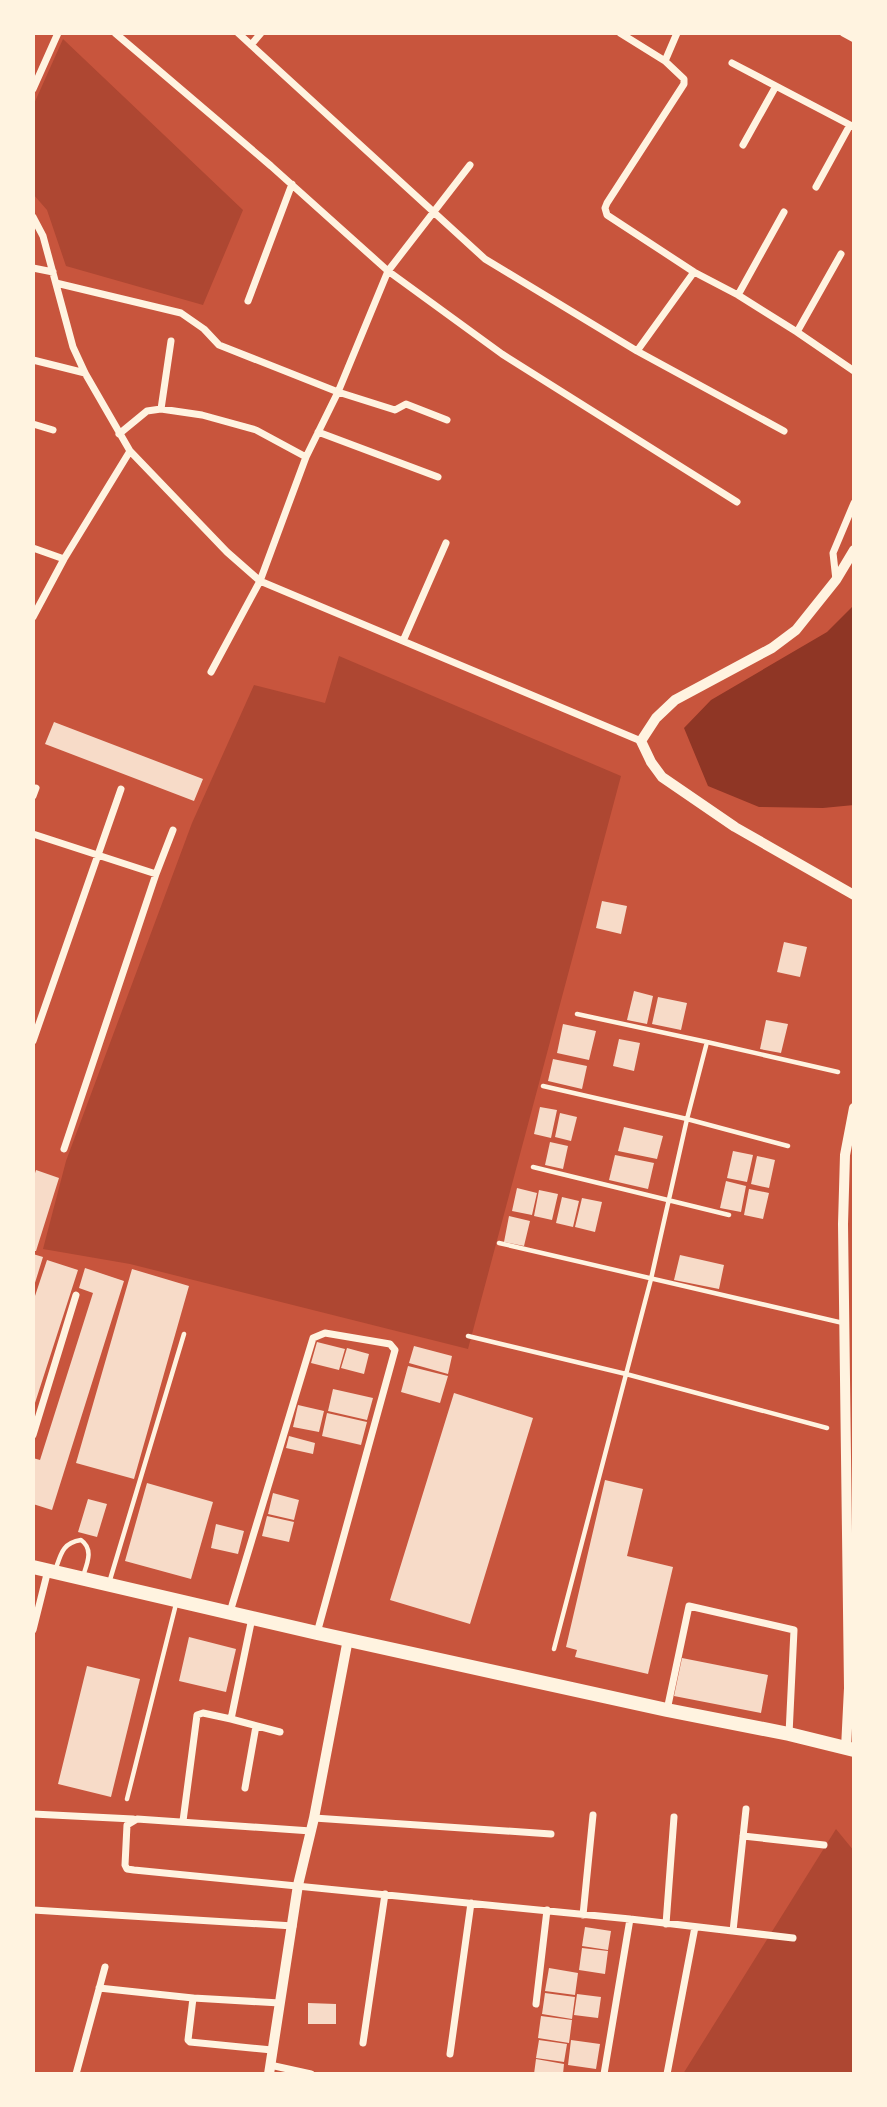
<svg xmlns="http://www.w3.org/2000/svg" width="887" height="2107" font-family="'DM Sans',sans-serif">
<style>
.green{fill:#ae4732}
.water{fill:#8f3625}
.building{fill:#f7dbc8}
.lines{fill:none;stroke-linecap:round;stroke-linejoin:round}
.service{stroke:#fff3e0;stroke-width:4.5}
.minor{stroke:#fff3e0;stroke-width:7}
.tertiary{stroke:#fff3e0;stroke-width:10}
.primary{stroke:#fff3e0;stroke-width:14}
</style>
<rect width="100%" height="100%" fill="#c8553d"/>
<path class="green" d="M63,39L243,210L203,305L66,266L47,210L33,194V106Z
M339,656L621,776L468,1349L130,1264L43,1249L66,1161L192,823L254,685L325,703Z
M836,1829L854,1851V2074H683Z"/>
<path class="water" d="M854,605V805L823,808L759,807L708,786L684,728L711,700L827,632Z"/>
<path class="building" d="M54,722L203,779L194,801L45,744Z
M602,901L627,906L621,934L596,928Z
M784,942L807,947L800,977L777,972Z
M634,991L653,996L647,1024L627,1020Z
M658,997L687,1003L681,1030L652,1024Z
M766,1020L788,1024L781,1053L760,1049Z
M563,1024L596,1031L589,1060L557,1053Z
M619,1039L640,1043L634,1071L613,1066Z
M553,1059L587,1066L582,1089L548,1081Z
M540,1107L557,1110L551,1138L534,1134Z
M560,1113L577,1117L571,1141L555,1137Z
M624,1127L663,1136L657,1159L618,1151Z
M550,1142L568,1146L563,1169L545,1165Z
M733,1151L753,1155L747,1182L727,1178Z
M615,1155L654,1163L648,1189L609,1180Z
M757,1156L775,1160L769,1188L751,1184Z
M36,1170L59,1178L36,1251H33V1180Z
M726,1181L746,1186L741,1212L720,1208Z
M517,1188L537,1193L532,1215L512,1211Z
M749,1189L769,1193L763,1219L744,1215Z
M539,1190L558,1194L552,1220L534,1216Z
M562,1197L579,1201L573,1227L556,1223Z
M582,1198L602,1202L595,1232L575,1227Z
M509,1216L530,1221L524,1246L504,1242Z
M33,1254L43,1257L34,1286H33Z
M680,1255L724,1265L719,1289L674,1280Z
M47,1260L78,1270L34,1406L33,1302Z
M85,1268L124,1281L52,1510L33,1504V1458L40,1460L93,1293L79,1288Z
M132,1269L189,1286L134,1479L76,1463Z
M317,1342L345,1349L339,1370L311,1363Z
M414,1346L452,1356L448,1374L409,1363Z
M347,1348L369,1354L364,1374L341,1368Z
M408,1366L448,1376L440,1403L401,1392Z
M333,1389L373,1398L367,1420L328,1411Z
M454,1393L533,1418L470,1624L390,1600Z
M298,1405L324,1411L319,1432L293,1427Z
M327,1413L367,1422L361,1445L322,1436Z
M289,1436L315,1443L313,1454L286,1448Z
M605,1480L643,1489L627,1556L673,1567L648,1674L575,1657L577,1650L566,1647Z
M147,1483L213,1502L191,1579L125,1561Z
M273,1493L299,1500L294,1520L268,1514Z
M88,1499L107,1504L97,1537L78,1532Z
M267,1516L294,1522L289,1542L262,1536Z
M216,1524L244,1531L238,1554L211,1548Z
M189,1637L236,1649L226,1692L179,1681Z
M682,1658L768,1675L761,1713L674,1696Z
M87,1666L140,1679L111,1797L58,1784Z
M585,1927L611,1931L608,1950L582,1946Z
M582,1948L608,1951L605,1974L579,1970Z
M549,1968L578,1973L575,1995L545,1991Z
M545,1993L575,1997L572,2019L542,2014Z
M577,1994L601,1997L598,2018L574,2015Z
M308,2003L336,2004V2024H308Z
M541,2016L572,2020L569,2043L538,2038Z
M539,2040L567,2044L564,2062L536,2058Z
M571,2040L600,2044L596,2069L568,2065Z
M536,2059L564,2064L563,2074H534Z"/>
<g class="lines">
<path class="service" d="M577,1014L707,1042L838,1072
M543,1086L687,1119L788,1146
M533,1167L729,1215
M499,1243L843,1323
M468,1336L626,1374L827,1428
M55,1571C61,1554 62,1543 81,1540C94,1549 87,1564 83,1576
M109,1583L184,1334
M554,1649L651,1279L687,1119L707,1042
M127,1799L176,1604"/>
<path class="minor" d="M115,33L271,166L388,271L502,354L737,502
M238,33L485,259L637,351L784,431
M620,33L665,61L684,79V84L607,203L605,208L607,215L694,272L738,295L797,332L854,371
M843,33L854,39
M251,45L261,33
M665,61L677,33
M732,63L854,127
M33,89L58,33
M743,145L776,86
M816,187L850,125
M33,217L43,236L73,347L85,373L130,451L227,552L260,581L641,741
M33,268L53,272
M56,283L181,313L204,329L219,345L338,392L395,410L406,404L447,420
M738,295L784,212
M248,301L292,184
M797,332L841,254
M637,351L694,272
M33,360L85,373
M161,409L171,341
M33,424L53,430
M318,432L438,477
M119,434L147,411L161,409L202,415L256,430L306,457
M33,548L64,559
M836,580L833,553L854,503
M33,617L64,559L130,451
M403,641L446,543
M211,672L260,581L306,457L338,392L388,271L470,165
M33,796L36,788
M33,834L156,874L173,830
M33,1041L121,789
M64,1149L156,874
M33,1435L76,1295
M230,1612L313,1338L325,1333L390,1344L395,1350L317,1633
M33,1630L48,1570
M667,1710L689,1606L794,1630L789,1734
M231,1719L280,1732
M245,1788L256,1726
M33,1814L133,1819
M314,1818L551,1834
M183,1821L197,1715L203,1713L231,1719L252,1618
M311,1831L137,1819L127,1825L125,1865L127,1869L134,1870L630,1919L793,1938
M743,1836L824,1845
M33,1910L293,1926
M583,1915L593,1815
M666,1924L674,1817
M733,1931L746,1809
M99,1988L193,1998
M536,2004L547,1910
M363,2043L385,1894
M272,2050L190,2042L188,2040L193,1998L280,2003
M450,2054L471,1903
M270,2065L311,2074
M76,2074L105,1967
M604,2074L630,1919
M667,2074L695,1927"/>
<path class="tertiary" d="M854,550L836,580L796,630L772,648L675,700L656,718L641,741L651,762L662,777L735,827L854,895
M846,1748L849,1688L843,1224L845,1155L854,1108
M269,2074L298,1885L314,1818L348,1639"/>
<path class="primary" d="M33,1567L317,1633L667,1710L789,1734L854,1750"/>
</g>
<rect width="887" height="2107" fill="none" stroke="#fff3e0" stroke-width="70"/>
</svg>
